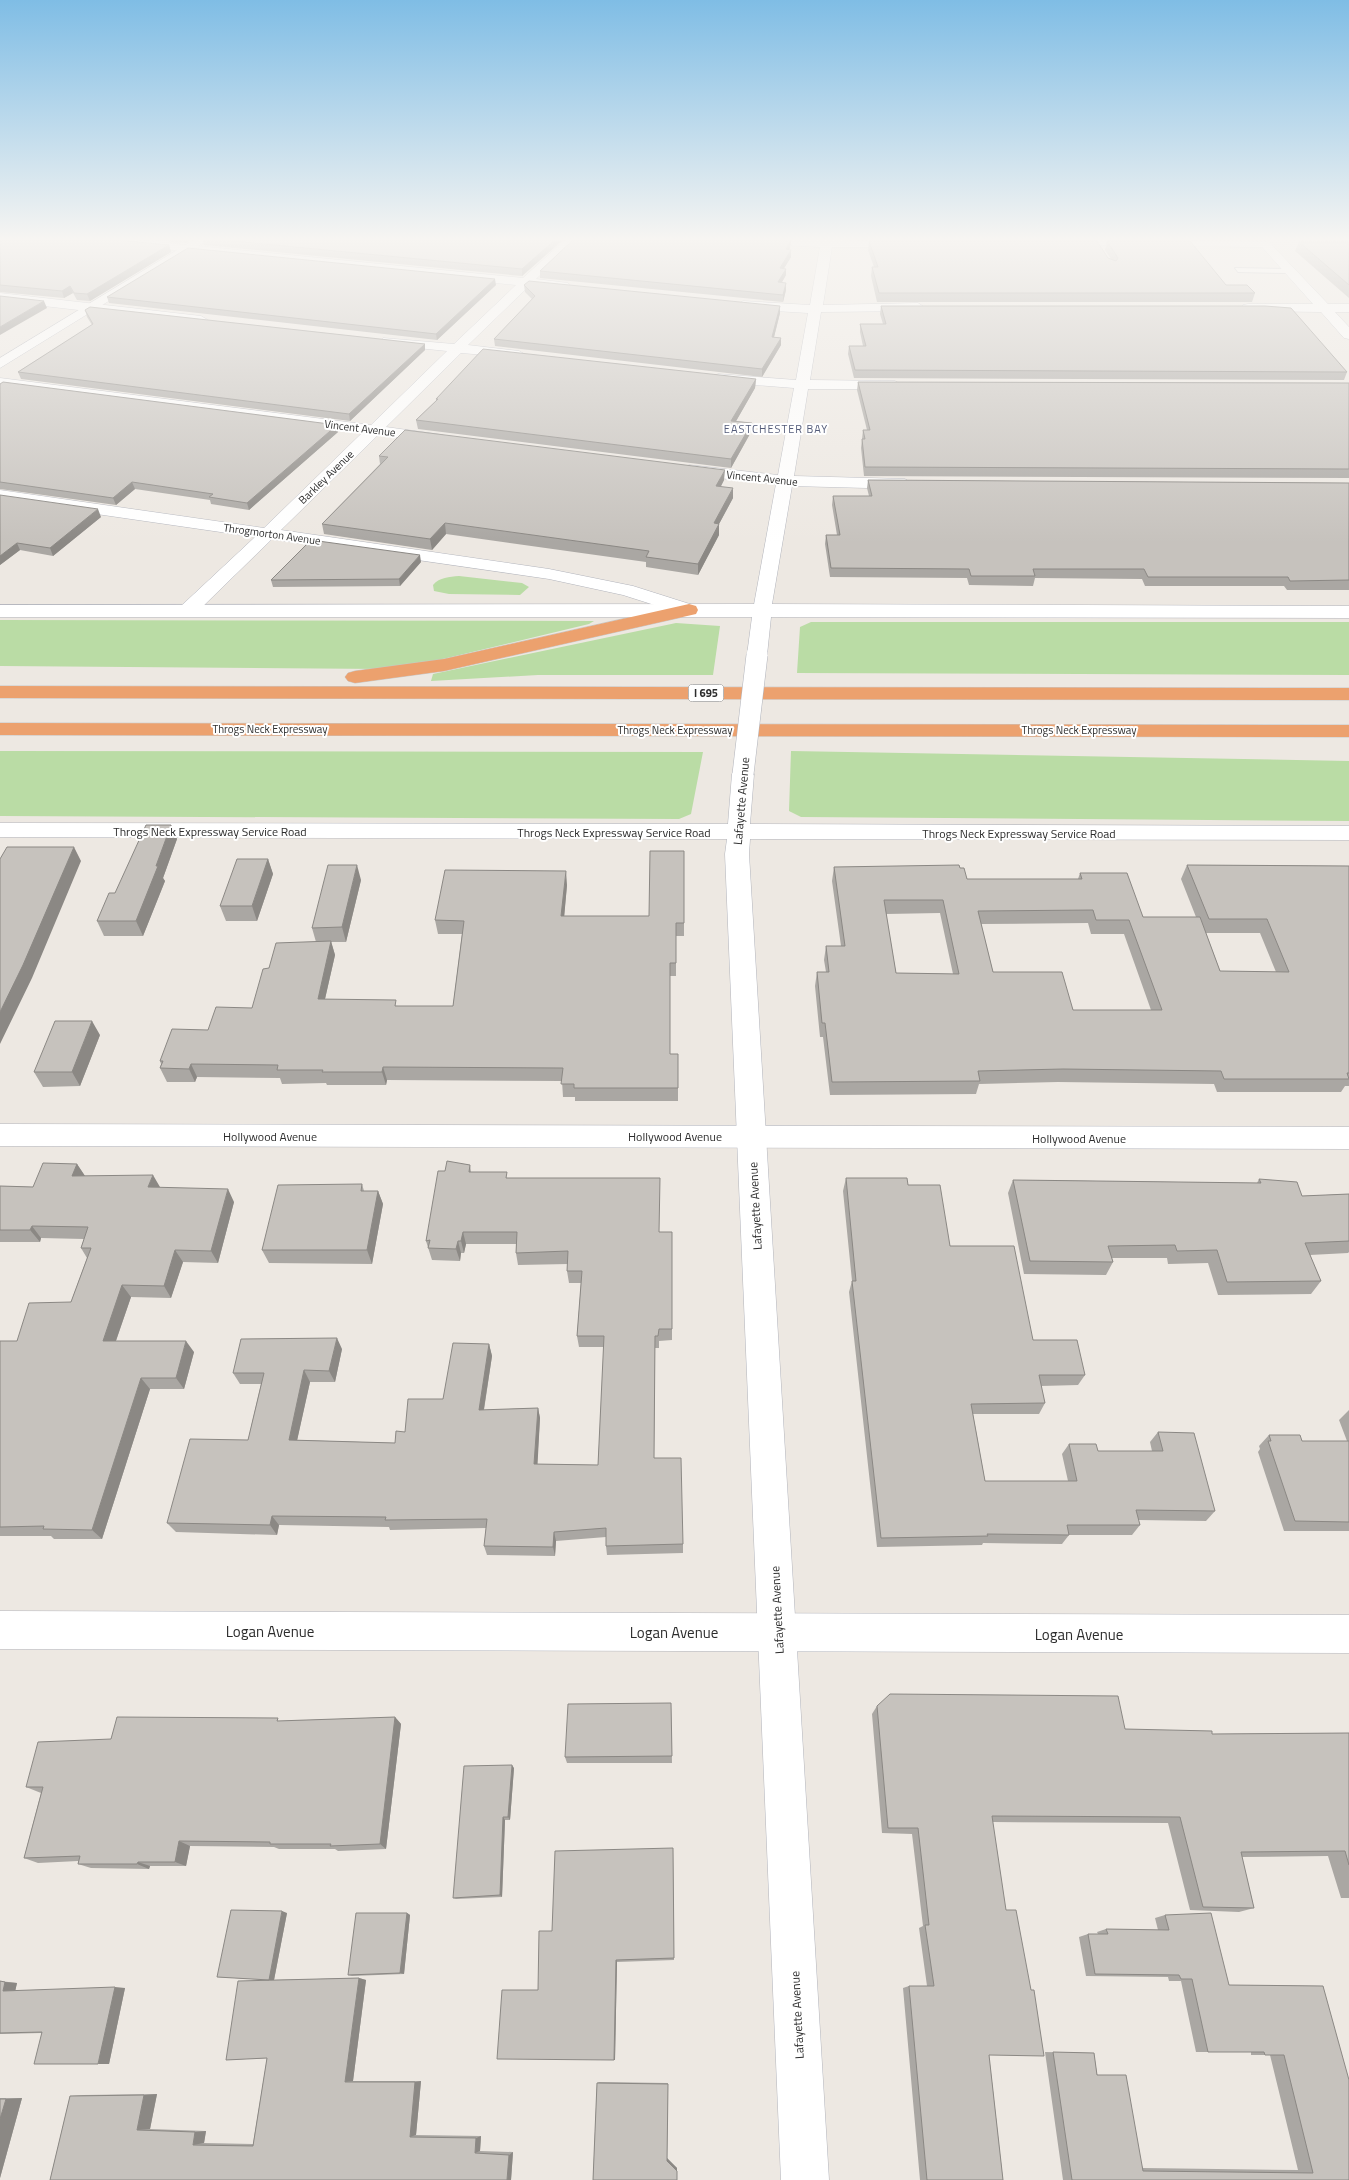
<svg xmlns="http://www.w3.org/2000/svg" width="1349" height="2180" font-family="'Titillium Web',sans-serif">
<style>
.green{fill:#badca5}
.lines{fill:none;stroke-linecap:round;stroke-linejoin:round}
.lane-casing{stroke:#b2b4bc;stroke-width:2}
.street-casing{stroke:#b2b4bc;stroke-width:1}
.secondary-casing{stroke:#b2b4bc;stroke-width:1}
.highway-casing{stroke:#c8c8c8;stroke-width:1}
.lane{fill:#fff;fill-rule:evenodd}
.street{fill:#fff;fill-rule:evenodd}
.secondary{fill:#fff;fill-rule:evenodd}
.highway{fill:#eca16e;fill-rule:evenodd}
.secondary-bridge-casing{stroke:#b2b4bc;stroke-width:22;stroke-linecap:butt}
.secondary-bridge{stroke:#fff;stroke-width:21}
.wall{fill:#aaa7a3;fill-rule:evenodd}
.shaded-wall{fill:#8b8884}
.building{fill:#c6c2bd;stroke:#8b8884;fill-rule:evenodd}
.labels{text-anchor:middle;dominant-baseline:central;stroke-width:4;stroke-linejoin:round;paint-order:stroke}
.far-street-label{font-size:11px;fill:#2d2d2d;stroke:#fff}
.far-neighbourhood-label{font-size:11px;letter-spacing:1px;fill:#535b79;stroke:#fff}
.shield{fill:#fff;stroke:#6c6c6c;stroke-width:1}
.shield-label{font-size:11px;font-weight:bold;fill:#2d2d2d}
.street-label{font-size:12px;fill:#2d2d2d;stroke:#fff}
.near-street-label{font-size:15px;fill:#2d2d2d;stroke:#fff}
</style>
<rect width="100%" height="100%" fill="#ede8e2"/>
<path class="green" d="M459,576L522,583L529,587L520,595L449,594L434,591L433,585C440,577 449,577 459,576Z
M0,620L594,621L589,624L422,664L382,669L0,666Z
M811,622H1349V675L797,673L800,627Z
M676,623L720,626L713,675H538L431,681L433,674Z
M0,751L703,752L691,814L679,819L0,816Z
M791,751L1349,761V821L801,817L789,811Z"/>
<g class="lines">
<g class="lane-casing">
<path id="lane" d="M1235,268L1289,269L1293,271L1289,273L1238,272Z"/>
</g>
<g class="street-casing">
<path id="street" d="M79,238H116L523,278L567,238H579L536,279L568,283L570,286L568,289L529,286L468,345L519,351L526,355L524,358L461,353L386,427L443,435L446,438L443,441L438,443L378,435L281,530L549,569L633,586L696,606L698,610L696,614L689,616L623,595L549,579L272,539L194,615H180L178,611L180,607L255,537L0,500V490L264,528L362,433L0,386V378L371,425L447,351L388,345L383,344L381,341L383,338L454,344L516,285L85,241Z
M697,238L822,240V238H834L833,240L910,241L912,243L906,247H832L823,305L918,303L924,307L918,311L821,312L810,380L895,381L902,385L895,389H808L794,476L905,479L913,484L905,489L792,486L771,610L769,614H755L753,610L776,484L689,475L681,470L689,465L778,475L794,388L718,382L711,378L718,374L796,380L808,313L743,309L737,305L743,301L810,305L820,247L703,241Z
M1062,239L1269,242L1328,304H1349V312H1335L1349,327V339L1344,338L1321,312L1243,311L1242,308L1243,305L1248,304H1313L1262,247L1058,245L1056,243Z
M0,293L201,316L208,320L201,324L0,301Z
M0,1124L1349,1127V1149L0,1146Z
M0,1611L1349,1615V1653L0,1649Z"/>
</g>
<g class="secondary-casing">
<path id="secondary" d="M197,238H211L0,368V358Z
M762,604L1349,606V618L771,617L767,655L764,659H750L747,655L752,617H0V605Z
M743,767L751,769L754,774L750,824L1349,826V840L750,839L749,854L829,2180H781L725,854L727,839L0,837V823L728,824L732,774L735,769Z"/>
</g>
<g class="highway-casing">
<path id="highway" d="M689,604L696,606L698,610L696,614L444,671L355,683L348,681L345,677L348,673L355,671L444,659Z
M0,686L1349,688V700L0,698Z
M0,723L1349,725V737L0,735Z"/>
</g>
<use href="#lane" class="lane"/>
<use href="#street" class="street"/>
<use href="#secondary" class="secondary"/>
<use href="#highway" class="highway"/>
<g class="secondary-bridge-casing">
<path id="secondary-bridge" d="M743,774L757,655"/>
</g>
<use href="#secondary-bridge" class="secondary-bridge"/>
</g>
<path class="wall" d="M0,238L169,245L171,252L90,301L77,300L73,293L64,298L0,292Z
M131,238H194L185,243Z
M202,238H565L522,276L204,245Z
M791,241L790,248L789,250L791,257L784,268L786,275L782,282L786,290L783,302L540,278V271Z
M869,241L1108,258L1111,259L1105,250L1107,241L1226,285L1255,293L1252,302H877L871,276L872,267H874L868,250Z
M1299,242H1349V298L1295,251Z
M496,285L437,340L109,303L107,297Z
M524,285L780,313L774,337L781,338V345L762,377L495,346L494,339L532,299L525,292Z
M881,306L1347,372L1344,380L854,378L848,354L849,346H863L860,332V324H883L880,314Z
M85,310L425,344V350L350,421L21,379L18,372L92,325L87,317Z
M756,379L755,388L736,421L752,423L751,432L731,468L418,429L416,420L436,401V399Z
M858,382L1349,383V478L864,476L861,448L863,430H867L857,390Z
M0,384L338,432L249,510L211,504L210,500L135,489L116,505L0,489Z
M379,456L724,480L721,486L733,498L719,524V535L698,575L646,567V562L446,534L432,550L324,534L322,524L380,464Z
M868,480L1349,483V590H1287L1284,586H1145L1142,579L1035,578L1033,586L969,585L967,578L830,577L825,544L826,535H837L832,505L833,496H869L867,488Z
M0,495L101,517L53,556L20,550L0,565Z
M421,562L400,586L273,587L271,580Z
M171,825L177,839L163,878L165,881L143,936H104L97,921L115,893Z
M684,851V936H676V976H670V1054H678V1101H575V1097H563L562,1081L387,1080L386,1085H327L326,1083L282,1084L280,1078L197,1077L195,1082H167L160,1068L161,1064L160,1061L208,1030L252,1008L269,968L316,942L312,928L361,880L346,942H331L335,955L325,999L398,1006H453L462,934H438L435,920L567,885L564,916H649Z
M268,859L273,874L257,921H226L220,906Z
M1187,865L1349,866V1086H1345L1341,1092H1217L1214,1084L1058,1082L979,1084L976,1094L830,1095L823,1037H820L815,986L817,972H826L824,960L826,946H841L832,881L834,867L960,868L967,879H1078L1080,873L1143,917H1196L1181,879ZM940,913L953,974L896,973L886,914ZM1088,923L1091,934H1124L1151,1010H1073L993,972L981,924ZM1206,933H1260L1276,972L1220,971Z
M100,1035L80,1086L43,1087L34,1072Z
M77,1164L85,1176L160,1188L234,1202L218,1263L183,1262L171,1298L131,1297L116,1341L194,1352L184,1389H150L102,1539H54L51,1536H0V1341H17L71,1302L87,1258L81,1248L84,1239L41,1238L40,1242H0V1186L33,1187Z
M470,1165L471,1172L508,1178L660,1232H672V1340L659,1341V1348H655L654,1458L683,1544V1553L607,1555L606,1546V1537L556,1541L555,1556L487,1555L484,1546L486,1528L390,1530L389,1527L279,1525L277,1535L176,1532L167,1523L248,1440L261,1384H240L233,1373L342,1349L335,1382H310L297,1440L395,1443L405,1432L443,1399L489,1344L492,1356L484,1410L538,1408L540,1418L537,1464L598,1465L604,1347H579L577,1336L581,1283H569L567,1271L568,1264L518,1265L516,1253V1244H466L464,1253H461L460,1261L432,1260L426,1241L445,1171Z
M846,1178L908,1185L950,1246L1033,1340L1085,1375L1078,1385L1041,1386L1045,1403L1039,1414H973L985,1481H1068L1062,1454L1069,1444L1098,1451H1152L1150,1442L1158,1432L1215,1511L1206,1521L1138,1520L1140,1525L1132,1535H1069L1062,1544L983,1543L982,1545L877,1547L849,1292L852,1281L843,1191Z
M1259,1179L1302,1196L1349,1194V1252L1348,1253L1310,1255L1321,1281L1311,1294L1218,1295L1208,1263L1168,1264L1167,1258H1112L1113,1262L1106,1275L1024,1274L1008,1193L1013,1180L1257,1183Z
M362,1184L364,1191H378L383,1204L372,1264L269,1263L262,1250Z
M1349,1410V1531H1284L1258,1452L1260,1449L1259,1446L1269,1435L1302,1441H1347L1339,1420Z
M671,1703L672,1763H567L565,1757Z
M877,1706L1125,1729L1212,1734L1349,1733V1898H1341L1328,1856L1242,1857L1254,1908L1239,1912L1190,1910L1168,1823L993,1822L989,2055L1003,2180H920L903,1988L909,1986H927L919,1928L923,1926L912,1834L882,1833L872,1714Z
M395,1717L401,1724L386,1849L338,1851L335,1849H279L274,1847L190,1846L186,1866H150L149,1869L91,1868L78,1864V1861L38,1863L24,1858L41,1793L26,1787L111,1739L282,1721Z
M514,1768L510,1820H505L502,1897L456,1899L453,1898Z
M673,1848L674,1960L617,1962L615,2060L538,1990L552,1931Z
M287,1913L274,1980L359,1978L366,1980L353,2081H421L416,2135L481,2136L480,2151L513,2152L511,2180H50L70,2096L84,2095L157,2094L150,2129L206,2131L204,2143L253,2144L267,2058L226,2060L271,1980L217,1977Z
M407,1913L410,1915L404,1974L352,1976L348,1975Z
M1165,1915L1229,1985L1323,1986L1349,2180H1063L1045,2052L1094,2053L1097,2074L1143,2168L1298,2170L1270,2055H1251V2052H1196L1181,1981H1169L1168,1977L1086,1976L1079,1937L1088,1934H1098L1097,1932L1106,1929L1158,1930L1155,1918Z
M0,1981L17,1983L15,1991L125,1988L109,2064L42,2033L0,2034Z
M599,2082L668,2083L667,2158L677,2168L593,2180L597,2083Z
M0,2098H22L0,2178Z"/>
<path class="shaded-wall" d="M184,238H194L185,243Z
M557,238H565L522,276V269Z
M791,241L790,248L785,256L786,249Z
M169,245L171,252L90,301L87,294Z
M791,250V257L780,275V268Z
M786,269V275L778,289V282Z
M495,279L496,285L437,340L436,334Z
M786,283V290L783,302V295Z
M70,286L73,293L64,298L62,291Z
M44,301L47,308L0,335V327Z
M780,306V313L772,345V337Z
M781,338V345L762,377V369Z
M425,344V350L350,421L349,414Z
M756,379L755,388L731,430V421Z
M752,423L751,432L731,468V459Z
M337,425L338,432L249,510L247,503Z
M725,470L724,480L716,496V486Z
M132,482L135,489L116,505L113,498Z
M733,488V498L719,524V535L698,575V564L714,523Z
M98,509L101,517L53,556L50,548Z
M445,523L446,534L432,550L430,539Z
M17,543L20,550L0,565V556Z
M420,555L421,562L400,586L399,579Z
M171,825L177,839L163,878L165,881L143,936L136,921Z
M74,847L81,861L32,978L0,1044V1012Z
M268,859L273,874L257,921L252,906Z
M357,865L361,880L346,942L342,927Z
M566,871L567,885L563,930L561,916Z
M331,941L335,955L322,1012L318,999Z
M92,1021L100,1035L80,1086L72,1072Z
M191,1064L197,1077L195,1082L189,1069Z
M383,1067L387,1080L386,1085L382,1072Z
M77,1164L85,1176H72Z
M153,1175L160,1187H148Z
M228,1189L234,1202L218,1263L211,1251Z
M378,1191L383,1204L372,1264L367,1250Z
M32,1226L41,1238L40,1242L30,1230Z
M463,1232L466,1244L464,1253L461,1241Z
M458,1241L461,1253L460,1261L456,1249Z
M175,1250L183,1262L171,1298L164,1286Z
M122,1285L131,1297L112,1352L103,1341Z
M337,1338L342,1349L335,1382L329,1371Z
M186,1341L194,1352L184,1389L176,1378Z
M489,1344L492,1356L482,1421L479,1410Z
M304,1370L310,1382L295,1450L289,1440Z
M141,1378L150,1389L102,1539L92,1530Z
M538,1408L540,1418L537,1474L534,1464Z
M272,1516L279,1525L277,1535L270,1525Z
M554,1532L556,1541L555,1556L553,1547Z
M395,1717L401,1724L386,1849L380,1844Z
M512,1765L514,1768L510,1820L508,1817Z
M503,1817L505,1820L502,1897L500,1895Z
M179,1841L190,1846L186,1866L175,1862Z
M138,1862L150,1866L149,1869L137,1864Z
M282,1911L287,1913L274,1980H269Z
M407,1913L410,1915L404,1974L400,1973Z
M616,1960L617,1962L615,2060H614Z
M359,1978L366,1980L353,2081L345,2082Z
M5,1982L17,1983L15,1992L3,1991Z
M115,1987L125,1988L109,2064H98Z
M421,2081L416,2135L410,2137L415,2082Z
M668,2083L667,2158L677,2168V2171L667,2161Z
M157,2094L150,2129L137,2130L144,2095Z
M22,2098L0,2178V2119L6,2099Z
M206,2131L204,2143L193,2145L195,2132Z
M481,2136L480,2151L475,2153L476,2138Z
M513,2152L511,2180H507L509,2155Z"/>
<path class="building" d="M0,238H96L169,245L87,294L74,293L70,286L62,291L0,285Z
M202,238H557L522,269Z
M575,238H726L791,241L786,249L791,250L780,268L786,269L778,282L786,283L783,295L540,271Z
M869,241H1097L1108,258L1116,261L1118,258L1107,241H1190L1226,285H1247L1255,293H879L872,267H878Z
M1299,242H1349V285Z
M188,248L495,279L436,334L107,297Z
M529,281L780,306L772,337L781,338L762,369L494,339L535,296L524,285Z
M0,296L44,301L0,327Z
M881,306H1265L1291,308L1347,372L855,370L849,346H866L860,324H886Z
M90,307L425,344L349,414L18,372L93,324L85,310Z
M483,349L756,379L731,421L752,423L731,459L416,420L438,399H436Z
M3,382L337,425L247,503L209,497L213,494L132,482L113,498L0,482V384Z
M858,382L1349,383V469L865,467L862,439H865L863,430H870Z
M405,430L725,470L716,486L733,488L714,523L719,524L698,564L646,557L649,551L445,523L430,539L322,524L388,457L379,456Z
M868,480L1349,483V580L1290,581L1288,577H1148L1144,569H1033L1035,576H971L969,569L831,568L826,535H840L833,496H872Z
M0,495L98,509L50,548L17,543L0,556Z
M311,540L420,555L399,579L271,580Z
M146,825H171L156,866H158L136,921H97L109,893H115Z
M7,847H74L23,965L0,1012V859Z
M650,851H684V923H676V963H670V1054H678V1088H574V1084H561L563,1068L383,1067L382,1072H322L323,1070H277L278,1065L191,1064L189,1069L160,1068L163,1061H160L172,1029L208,1030L216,1007L252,1008L263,969L269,968L276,943L331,941L318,999L396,1000L395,1006H453L464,921L435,920L445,870L566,871L561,916H649Z
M237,859H268L252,906H220Z
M328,865H357L342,927L312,928Z
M959,865L960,868H964L967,879H1082L1080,873H1127L1143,917H1200L1220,971L1289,972L1267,919H1209L1187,865L1349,866V1073H1347L1349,1079H1224L1221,1071L1063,1069L978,1071L980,1081L832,1082L825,1023H822L817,972H829L826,946H845L834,867ZM884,900H943L959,974L896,973ZM1093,910L1096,920H1129L1162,1010H1073L1062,972H993L978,911Z
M55,1021H92L72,1072H34Z
M447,1161L470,1165L469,1172H507L506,1178H660L659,1232H672V1329H659L658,1336H655L654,1458H681L683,1544L606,1546V1528L554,1532L553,1547L484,1546L487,1519L385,1520L386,1517L272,1516L270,1525L167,1523L190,1439L248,1440L264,1373H233L241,1339L337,1338L329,1371L304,1370L289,1440L395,1443L396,1431L405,1432L408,1399H443L453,1343L489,1344L479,1410L538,1408L534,1464L598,1465L604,1336H577L582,1271H567L568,1251L516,1253L517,1232H463L461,1241H458L456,1249L428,1248L430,1240L426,1241L438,1171H445Z
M43,1163L77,1164L72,1176L153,1175L148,1187L228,1189L211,1251L175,1250L164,1286L122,1285L103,1341H186L176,1378H141L92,1530L43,1529L44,1526L0,1527V1341H17L29,1303L71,1302L91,1248H81L88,1227L32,1226L30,1230H0V1186L33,1187Z
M846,1178H907L908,1185H940L950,1246H1014L1033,1340H1077L1085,1375H1039L1045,1403L971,1404L985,1481H1077L1069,1444H1096L1098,1451H1163L1158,1432L1194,1433L1215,1511L1136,1510L1140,1525H1067L1069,1535L987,1534L988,1536L881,1538L852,1281H856Z
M1259,1179L1297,1182L1302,1196L1349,1194V1241L1305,1243L1321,1281L1227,1282L1217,1250L1177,1251L1175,1245L1108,1246L1113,1262L1030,1261L1013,1180L1261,1183Z
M362,1184L361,1191H378L367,1250H262L278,1185Z
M1269,1435H1300L1302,1441H1349V1522L1295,1521L1268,1441H1271Z
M890,1694L1118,1696L1125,1729L1212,1731V1734L1349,1733V1865L1345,1851L1241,1852L1254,1908L1203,1907L1180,1817L992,1816L1006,1910H1016L1031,1990H1034L1044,2056L989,2055L1003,2180H927L909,1986H934L925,1925H929L918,1828H888L877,1706Z
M671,1703L672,1756L565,1757L568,1704Z
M117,1717L278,1718L277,1721L395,1717L380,1844L330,1846L331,1844H270V1842L179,1841L175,1862H138L137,1864H78L80,1856L24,1858L43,1787H26L38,1742L111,1739Z
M512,1765L508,1817H503L500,1895L453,1898L464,1766Z
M673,1848L674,1958L616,1960L614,2060L497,2059L502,1990H538L539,1931H552L555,1851Z
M231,1910L282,1911L269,1980L217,1977Z
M356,1913H407L400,1973L348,1975Z
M1211,1913L1229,1985L1323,1986L1349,2080V2180H1072L1053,2052L1094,2053L1097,2075H1126L1143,2171L1313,2173L1284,2055H1265L1264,2052H1208L1192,1979H1181L1179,1975L1095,1974L1088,1934H1108L1106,1929L1169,1930L1165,1915Z
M359,1978L345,2082H415L410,2137L476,2138L475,2153L509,2155L507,2180H50L70,2096L144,2095L137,2130L195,2132L193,2145L253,2146L267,2058L226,2060L238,1981Z
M0,1981L5,1982L3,1991L115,1987L98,2064H34L42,2032L0,2033Z
M597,2083L668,2084L667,2161L677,2171V2180H593Z
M0,2099H6L0,2119Z"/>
<linearGradient id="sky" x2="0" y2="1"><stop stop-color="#7fbde5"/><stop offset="0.44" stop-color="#f7f5f2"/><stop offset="1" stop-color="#f7f5f2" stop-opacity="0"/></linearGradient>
<rect width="1349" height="543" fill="url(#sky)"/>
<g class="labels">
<g class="far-street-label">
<text transform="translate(360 428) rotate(7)">Vincent Avenue</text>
<text transform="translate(326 477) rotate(-44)">Barkley Avenue</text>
<text transform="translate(762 478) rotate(6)">Vincent Avenue</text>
<text transform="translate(272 534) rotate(8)">Throgmorton Avenue</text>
<text x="270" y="729">Throgs Neck Expressway</text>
<text x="675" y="730">Throgs Neck Expressway</text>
<text x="1079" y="730">Throgs Neck Expressway</text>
</g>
<g class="far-neighbourhood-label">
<text x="776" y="429">EASTCHESTER BAY</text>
</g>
<rect class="shield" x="688.5" y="684.5" width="35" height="17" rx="4"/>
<g class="shield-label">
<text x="706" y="693">I 695</text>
</g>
<g class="street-label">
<text transform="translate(741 801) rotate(-85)">Lafayette Avenue</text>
<text x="210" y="831">Throgs Neck Expressway Service Road</text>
<text x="614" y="832">Throgs Neck Expressway Service Road</text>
<text x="1019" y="833">Throgs Neck Expressway Service Road</text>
<text x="270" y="1136">Hollywood Avenue</text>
<text x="675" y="1136">Hollywood Avenue</text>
<text x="1079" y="1138">Hollywood Avenue</text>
<text transform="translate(755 1206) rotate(-93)">Lafayette Avenue</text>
<text transform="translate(777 1610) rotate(-93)">Lafayette Avenue</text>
<text transform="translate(797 2015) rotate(-93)">Lafayette Avenue</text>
</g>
<g class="near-street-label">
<text x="270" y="1631">Logan Avenue</text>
<text x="674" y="1632">Logan Avenue</text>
<text x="1079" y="1634">Logan Avenue</text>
</g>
</g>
</svg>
